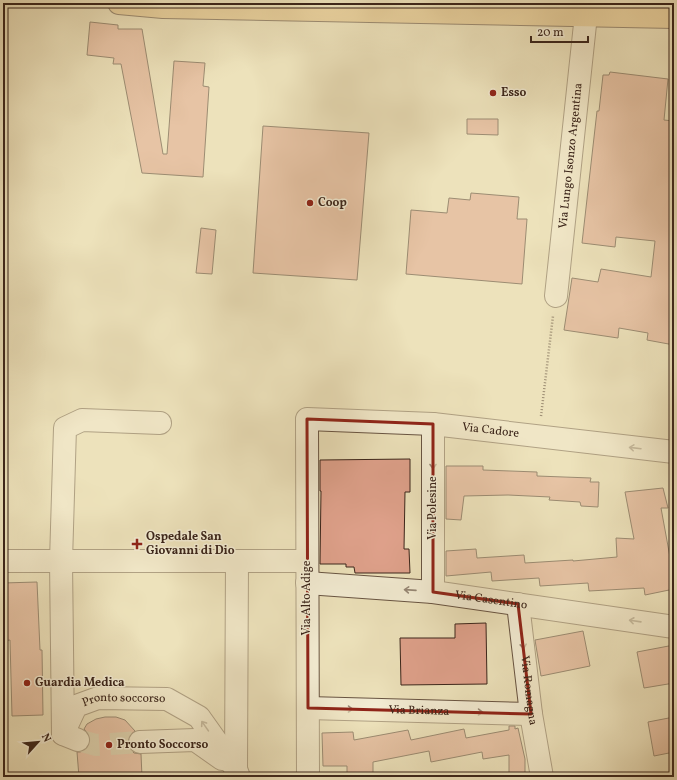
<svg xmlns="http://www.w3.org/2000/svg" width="677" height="780" font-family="Vollkorn,serif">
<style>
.building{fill:#dfa18b;stroke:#3b251a}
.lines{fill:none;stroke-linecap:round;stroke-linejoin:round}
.minor-tunnel{stroke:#c9bc9b;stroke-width:22;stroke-dasharray:22 11;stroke-linecap:butt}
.minor-casing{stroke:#685442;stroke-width:24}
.major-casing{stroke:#3b251a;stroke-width:24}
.path{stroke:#3b251a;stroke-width:2.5;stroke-dasharray:1 2;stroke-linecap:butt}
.minor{stroke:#f3ecd3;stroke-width:22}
.major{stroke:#e6c17e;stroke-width:22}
.oneway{stroke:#978876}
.marked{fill:none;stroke:#8f2418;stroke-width:3;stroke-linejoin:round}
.poi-dot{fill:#8f2418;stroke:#f3ecd3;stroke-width:1.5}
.labels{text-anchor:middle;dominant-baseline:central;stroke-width:3;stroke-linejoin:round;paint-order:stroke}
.poi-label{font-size:12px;font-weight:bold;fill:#3b251a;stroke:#f3ecd3;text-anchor:start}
.street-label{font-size:12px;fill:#3b251a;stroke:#f3ecd3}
</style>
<rect width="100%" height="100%" fill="#ede2bb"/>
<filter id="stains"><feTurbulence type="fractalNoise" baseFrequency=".005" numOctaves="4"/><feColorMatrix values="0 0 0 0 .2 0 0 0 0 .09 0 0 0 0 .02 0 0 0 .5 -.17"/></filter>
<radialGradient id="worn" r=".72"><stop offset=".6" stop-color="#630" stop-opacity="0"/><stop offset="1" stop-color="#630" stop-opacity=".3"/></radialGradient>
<path class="building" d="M90,22L118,25V29H142L163,154H167L174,61L205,63L203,86L209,87L203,177L142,173L121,64H113L114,58L87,55Z
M610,72L668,79L664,120L674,121V345L647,340L648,333L619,328L618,338L564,330L572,278L598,282L601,269L651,277L655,241L616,237L615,247L582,243L597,111H599L603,75H609Z
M467,119H498V135L467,134Z
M263,126L369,133L357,280L253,273Z
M471,193L519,197L517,219H527L522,284L406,274L411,210L447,213L449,198L470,200Z
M201,228L216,230L212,274L196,273Z
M410,459V492H405L404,549H409L410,573H355L354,567H346V564H320L321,491H320V460Z
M446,466H483V470L537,472V476L591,478L590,482H599L598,507L581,506L580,502L549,500L550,497L508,495L464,496L461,520L446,519Z
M663,488L668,508H661L674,579V589L645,595L644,588L589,591L588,583L540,586L539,578L492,581L491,572L446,576V551L476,549L477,558L524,555L525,563L573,560V561L617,557L616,538L634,539L625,492Z
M37,582L40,650H42L43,715L12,716L10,640L3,641V583Z
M486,623L487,684L401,685L400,638H455V624Z
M583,631L590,666L541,676L535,640Z
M674,645V683L644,688L637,652Z
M105,717H116L125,720L135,731L129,736L128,743L130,749L134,753L141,754L142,777H79L77,752H80L86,750L90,744V739L88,733L84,729L87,724L96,719Z
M674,717V752L654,756L648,722Z
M509,726H515V729L518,728L525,759V777H509V755L483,759L482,752L431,762L429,751L373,762V777H347V766H323L322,733L353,732L354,740L408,730L411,740L464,729L466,738L509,730Z"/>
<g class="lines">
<path class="minor-tunnel" d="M78,740L96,745L140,742"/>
<g class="minor-casing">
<g id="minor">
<path id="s1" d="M556,296L586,15"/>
<path d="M433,424V592"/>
<path d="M3,561H307"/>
<path id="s2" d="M307,583L433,592L674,627"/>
<path id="s3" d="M518,604L531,714L542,777"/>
<path id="s4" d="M308,708L531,714"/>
<path d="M63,734L61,561L65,428L82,420L160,423"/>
<path id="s5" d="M78,740L63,734L76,706L98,698L167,699L199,717L236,769L239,777"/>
<path d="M140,742L195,740L222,759"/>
<path d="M236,769L237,561"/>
<path id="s6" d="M308,777L307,419L433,424L674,452"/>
</g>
</g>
<g class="major-casing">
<path id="major" d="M119,3L163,7L674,17"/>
</g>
<path class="path" d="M541,416L553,316"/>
<use href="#minor" class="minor"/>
<use href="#major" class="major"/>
</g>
<defs><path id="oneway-shaft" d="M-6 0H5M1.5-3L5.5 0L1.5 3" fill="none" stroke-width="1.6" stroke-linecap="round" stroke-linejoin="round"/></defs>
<g class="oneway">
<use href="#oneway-shaft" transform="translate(635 448) rotate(-173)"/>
<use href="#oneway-shaft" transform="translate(433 463) rotate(90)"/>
<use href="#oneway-shaft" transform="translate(410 590) rotate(-176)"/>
<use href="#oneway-shaft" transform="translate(635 621) rotate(-172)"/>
<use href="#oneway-shaft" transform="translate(523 643) rotate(83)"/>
<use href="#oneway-shaft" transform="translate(347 709) rotate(1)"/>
<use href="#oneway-shaft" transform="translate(477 712) rotate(1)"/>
<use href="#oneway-shaft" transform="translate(205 726) rotate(-125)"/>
</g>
<path d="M0 0H677V780H0ZM307,419L433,424V592L518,604L531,714L308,708Z" fill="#ede2bb" fill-opacity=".55" fill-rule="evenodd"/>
<path class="marked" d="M307,419L433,424V592L518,604L531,714L308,708Z"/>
<g class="poi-dot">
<circle cx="493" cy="93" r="4"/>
<circle cx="310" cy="203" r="4"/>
<path d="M135 538h4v4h4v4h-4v4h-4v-4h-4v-4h4z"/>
<circle cx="27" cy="683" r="4"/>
<circle cx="109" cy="745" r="4"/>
</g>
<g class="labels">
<g class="poi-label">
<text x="501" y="93">Esso</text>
<text x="318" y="203">Coop</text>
<text x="146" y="537">Ospedale San<tspan x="146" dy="14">Giovanni di Dio</tspan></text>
<text x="35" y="683">Guardia Medica</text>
<text x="117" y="745">Pronto Soccorso</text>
</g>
<g class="street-label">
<text stroke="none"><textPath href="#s1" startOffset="141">Via Lungo Isonzo Argentina</textPath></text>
<text stroke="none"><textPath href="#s6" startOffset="542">Via Cadore</textPath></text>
<text transform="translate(433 508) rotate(-90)">Via Polesine</text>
<text transform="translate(307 598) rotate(-90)">Via Alto Adige</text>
<text stroke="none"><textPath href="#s2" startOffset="185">Via Casentino</textPath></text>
<text stroke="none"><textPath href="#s3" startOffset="87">Via Romagna</textPath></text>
<text stroke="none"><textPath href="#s5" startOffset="96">Pronto soccorso</textPath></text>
<text stroke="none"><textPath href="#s4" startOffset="111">Via Brianza</textPath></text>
</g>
</g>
<rect width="677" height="780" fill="none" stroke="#ede2bb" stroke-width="16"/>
<rect x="4" y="4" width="669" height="772" fill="none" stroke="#3b251a" stroke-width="2"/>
<rect x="8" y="8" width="661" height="764" fill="none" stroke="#3b251a"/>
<g transform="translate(38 742) rotate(63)" stroke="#f3ecd3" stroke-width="3" paint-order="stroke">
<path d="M0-3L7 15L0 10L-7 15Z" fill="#3b251a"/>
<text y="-6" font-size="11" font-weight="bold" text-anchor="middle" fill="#3b251a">N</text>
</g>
<path d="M531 36v6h57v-6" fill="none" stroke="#3b251a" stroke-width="2"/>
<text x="537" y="36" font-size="12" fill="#3b251a" stroke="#f3ecd3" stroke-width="3" paint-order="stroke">20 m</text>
<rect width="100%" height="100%" filter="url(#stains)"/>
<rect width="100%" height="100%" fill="url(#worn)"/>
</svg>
